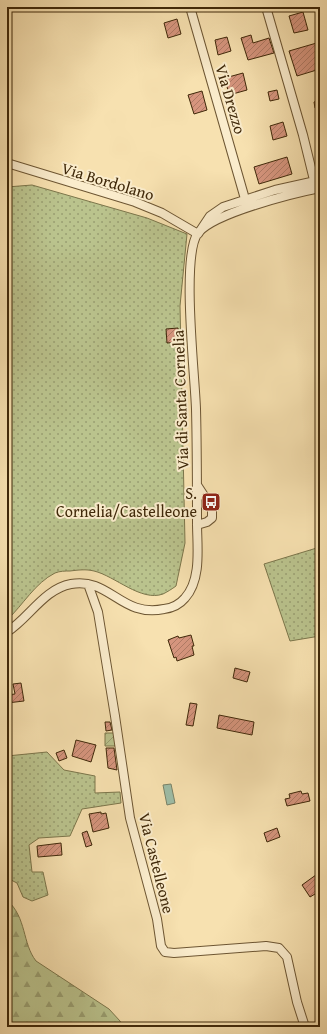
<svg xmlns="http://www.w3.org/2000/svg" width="327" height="1034" font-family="'Gentium Book Plus',serif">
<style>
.grass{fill:url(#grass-dots);stroke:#7c764b}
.forest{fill:url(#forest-firs);stroke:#7c764b}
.garden{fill:url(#garden-furrows);stroke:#7c764b}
.water{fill:#9ebea8;stroke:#788268}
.building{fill:url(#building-hatch);stroke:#3f2809}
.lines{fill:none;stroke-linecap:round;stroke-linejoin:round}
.minor-casing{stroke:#6d5633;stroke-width:10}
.minor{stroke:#faeccc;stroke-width:8}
.labels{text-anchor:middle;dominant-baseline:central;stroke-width:4;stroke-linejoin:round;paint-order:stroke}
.street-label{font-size:16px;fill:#3f2809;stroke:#faeccc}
.poi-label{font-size:16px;fill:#3f2809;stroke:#faeccc;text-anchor:end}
</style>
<defs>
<pattern id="grass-dots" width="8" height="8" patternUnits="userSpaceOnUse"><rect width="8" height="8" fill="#bac38d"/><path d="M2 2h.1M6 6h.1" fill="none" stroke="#999e71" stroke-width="1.8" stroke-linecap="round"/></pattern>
<pattern id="forest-firs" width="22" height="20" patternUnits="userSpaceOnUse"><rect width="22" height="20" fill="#bac38d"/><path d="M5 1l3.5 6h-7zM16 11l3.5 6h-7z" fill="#999e71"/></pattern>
<pattern id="garden-furrows" width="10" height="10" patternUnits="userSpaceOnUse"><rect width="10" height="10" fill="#bac38d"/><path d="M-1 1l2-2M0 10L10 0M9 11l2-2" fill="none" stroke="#999e71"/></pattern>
<pattern id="building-hatch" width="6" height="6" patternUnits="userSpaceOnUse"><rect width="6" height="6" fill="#d6957e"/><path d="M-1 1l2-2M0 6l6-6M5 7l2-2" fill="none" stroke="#af7a65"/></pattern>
</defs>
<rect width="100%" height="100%" fill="#f7e1b0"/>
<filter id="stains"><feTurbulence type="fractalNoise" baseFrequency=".005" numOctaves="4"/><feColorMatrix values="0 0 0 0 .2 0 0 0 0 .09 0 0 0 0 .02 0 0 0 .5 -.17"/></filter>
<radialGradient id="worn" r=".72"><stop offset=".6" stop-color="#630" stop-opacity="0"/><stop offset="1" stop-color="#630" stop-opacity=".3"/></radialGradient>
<path class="grass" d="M32,185L147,218L187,234L180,306L185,543L176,586C172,589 167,592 163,594C141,602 115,576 94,571C86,569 78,570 70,571C65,571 60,571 55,573C35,583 23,605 7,620V187Z
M320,547V636L290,641L264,564Z
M47,752L64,770L95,776V793L120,792L121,803L82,809L70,836L39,838L29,845L32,872H43L48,895L32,901L23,897L17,883L7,878V756Z"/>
<path class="forest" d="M7,900C27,918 22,943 36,961L109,1009L120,1021L123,1027H7Z"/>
<path class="garden" d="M105,733H115L117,746H105Z"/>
<path class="water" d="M171,784L175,803L167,805L163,785Z"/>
<path class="building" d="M303,12L308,30L294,33L289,16Z
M177,19L181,34L168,38L164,23Z
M251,35L253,43L269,38L274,53L248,60L241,38Z
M227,37L231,51L218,55L215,40Z
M320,42V69L297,76L289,51Z
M243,73L247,90L229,95L225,78Z
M277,90L279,99L270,101L268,92Z
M202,91L207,110L194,114L188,95Z
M320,100V107L315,108L314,102Z
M283,122L287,136L273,140L270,126Z
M287,157L292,174L259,184L254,167Z
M178,328L179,342L167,343L166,329Z
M191,635L194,646H192L194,655L177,661L176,657L174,658L168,640L178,636L179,638Z
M235,668L250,672L247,682L233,678Z
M21,683L24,701L7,703V695L15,694L13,684Z
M190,703L197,704L193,726L186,725Z
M219,715L254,722L252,735L217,728Z
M105,722H110L112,730L106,731Z
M76,740L96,745L91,762L72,756Z
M106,748H114L117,770L108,768Z
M64,750L67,758L59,761L56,753Z
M301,791L302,794L308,793L310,801L287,806L285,799L290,798L289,794Z
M101,812V814L106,813L109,828L93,832L89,814Z
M277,828L280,837L267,842L264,833Z
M87,831L92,845L86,847L82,833Z
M61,843L62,855L38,857L37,846Z
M320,872V891L310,897L302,885Z"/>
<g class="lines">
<g class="minor-casing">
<path id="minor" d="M190,7L245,199
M266,7L303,135L314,180
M7,163L135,202L162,213L198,234L210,216L223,207L275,190L320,180
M197,525L207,522L212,518V508L197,485
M88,584L98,612L115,716L130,818L157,919L161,946L165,952L174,953L266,946L279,948L287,957L297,1002L305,1027
M7,632C29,618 44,589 71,584C110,577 121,618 164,609C172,608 180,604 185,598C202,579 197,546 197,523C197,485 197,447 196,409C195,376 181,255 198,233C214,213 294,193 320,188"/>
</g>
<use href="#minor" class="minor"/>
</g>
<defs>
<g id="bus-square" transform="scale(1)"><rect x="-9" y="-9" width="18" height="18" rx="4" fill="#8f2418" stroke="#faeccc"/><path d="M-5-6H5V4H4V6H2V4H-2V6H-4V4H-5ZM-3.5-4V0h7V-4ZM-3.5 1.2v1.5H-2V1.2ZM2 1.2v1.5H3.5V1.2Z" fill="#fff"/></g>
</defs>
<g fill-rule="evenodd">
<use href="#bus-square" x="211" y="502"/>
</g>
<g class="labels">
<g class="street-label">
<text transform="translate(231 99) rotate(74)">Via Drezzo</text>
<text transform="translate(108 181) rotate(17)">Via Bordolano</text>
<text transform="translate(180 400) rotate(-92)">Via di Santa Cornelia</text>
<text transform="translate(157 863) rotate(76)">Via Castelleone</text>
</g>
<g class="poi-label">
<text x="197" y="493">S.<tspan x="197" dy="18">Cornelia/Castelleone</tspan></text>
</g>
</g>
<rect width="327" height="1034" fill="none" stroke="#f7e1b0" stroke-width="24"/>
<rect x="8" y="8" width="311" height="1018" fill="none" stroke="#3f2809" stroke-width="2"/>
<rect x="12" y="12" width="303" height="1010" fill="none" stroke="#3f2809"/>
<rect width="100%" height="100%" filter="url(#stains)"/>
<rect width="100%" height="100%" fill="url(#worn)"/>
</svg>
